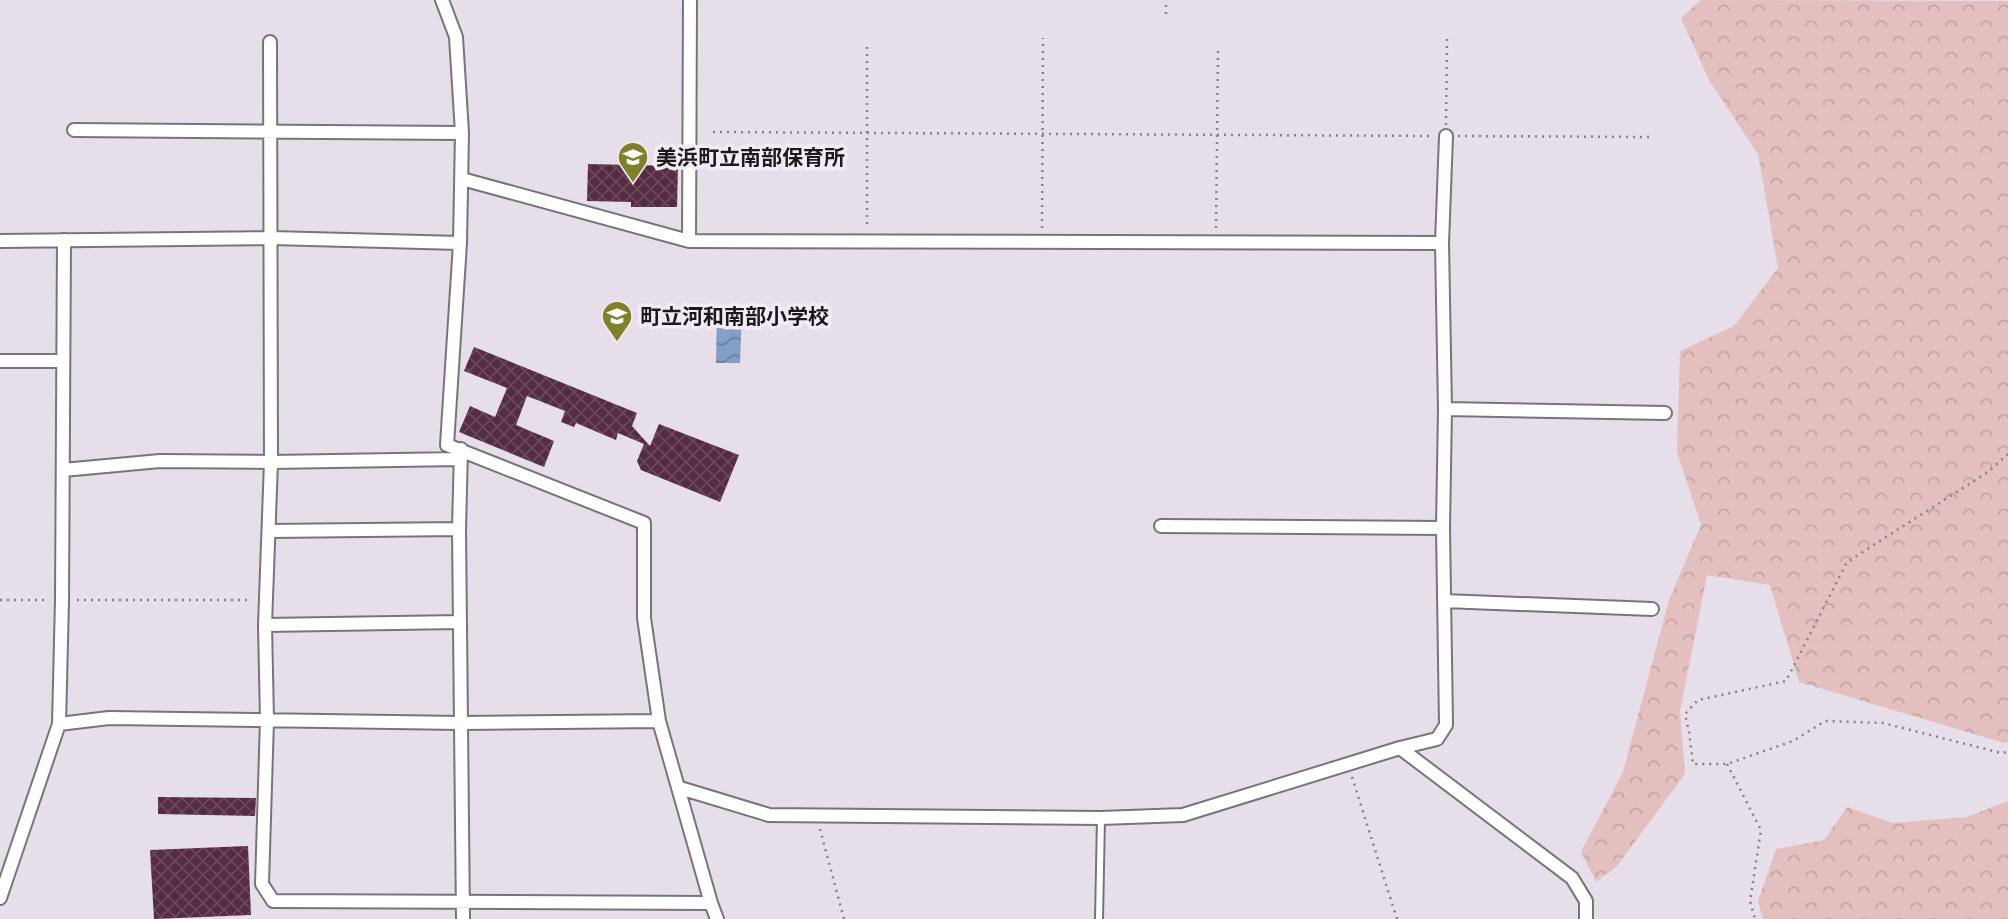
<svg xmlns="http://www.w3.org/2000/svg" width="2008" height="919" font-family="'Noto Sans','Noto Sans JP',sans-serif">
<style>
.forest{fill:url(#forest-crowns)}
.water{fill:url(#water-waves)}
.building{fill:url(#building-cross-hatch)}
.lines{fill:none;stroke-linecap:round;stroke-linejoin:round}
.service-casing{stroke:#7a737c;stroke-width:10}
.minor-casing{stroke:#7a737c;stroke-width:16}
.path{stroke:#878188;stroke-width:2.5;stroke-dasharray:2 5;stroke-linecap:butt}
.service{stroke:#fff;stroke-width:6}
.minor{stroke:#fff;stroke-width:12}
.labels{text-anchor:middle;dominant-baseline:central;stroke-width:7;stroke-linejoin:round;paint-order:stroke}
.poi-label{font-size:21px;font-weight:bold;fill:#1c191c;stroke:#f3ebf6;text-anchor:start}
</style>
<defs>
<pattern id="forest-crowns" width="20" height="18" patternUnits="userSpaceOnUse" patternTransform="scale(1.75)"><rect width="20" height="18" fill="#e3bfbf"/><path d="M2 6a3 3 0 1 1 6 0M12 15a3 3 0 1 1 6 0" fill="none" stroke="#c2a4a4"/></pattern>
<pattern id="water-waves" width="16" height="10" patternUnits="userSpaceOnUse" patternTransform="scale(1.75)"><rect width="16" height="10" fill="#829fc7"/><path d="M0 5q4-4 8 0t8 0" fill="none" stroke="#6a81a1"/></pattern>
<pattern id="building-cross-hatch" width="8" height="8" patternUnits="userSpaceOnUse" patternTransform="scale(1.75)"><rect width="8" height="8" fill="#552c41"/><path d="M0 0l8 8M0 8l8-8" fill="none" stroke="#694859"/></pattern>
</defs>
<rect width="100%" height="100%" fill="#e6dee8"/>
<path class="forest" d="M1701,0L2008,1V742L2004,743L1799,682L1770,585L1707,575L1680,711L1685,774L1617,866L1596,882L1581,852L1623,772L1669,600L1701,525L1677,452L1680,351L1734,326L1778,268L1758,154L1709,80L1681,18Z
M2008,801V919H1763L1758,901L1776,849L1824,840L1847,807L1893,823L1967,817Z"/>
<path class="water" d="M717,307L742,308L740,363H716Z"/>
<path class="building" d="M588,164L678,166L677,207H631V202L587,201Z
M474,347L637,413L632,426L650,446L659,424L739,455L720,502L641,470L637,461L644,444L618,433L616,440L576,423L574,427L561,422L565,411L527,396L516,425L554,441L544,467L459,432L470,406L495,417L507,388L464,371Z
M158,797L256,798L255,816L158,814Z
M248,846L251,915L154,919L150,850Z"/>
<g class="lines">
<g class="service-casing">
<path id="service" d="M1099,919L1101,818"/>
</g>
<g class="minor-casing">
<path id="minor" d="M442,0L456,37L462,133L460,243L447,445L644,523V618L659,721L711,903L717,919
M270,42L271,462L265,625L267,720L262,884L273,901L711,903
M74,130L462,133
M462,179L689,241L1442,243
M0,241L272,238L460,243
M689,241L690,0
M0,361H63
M1445,409L1665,413
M461,449L459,529L463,919
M63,470L160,461L271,462L459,459
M1161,526L1443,528
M269,531L459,529
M1444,601L1652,609
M265,625L460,622
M59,724L109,718L461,723L659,721
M1400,748L1572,878L1586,901V919
M680,788L769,815L1101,818L1183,815L1400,748L1437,739L1446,725L1443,528L1445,409L1442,243L1446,136
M0,898L59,724L62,600L64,240"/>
</g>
<path class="path" d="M1166,14V0
M867,47V228
M1446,125L1447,37
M713,132L1434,136
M1458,136L1651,137
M1042,228L1043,38
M1216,228L1218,50
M2008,454L1988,472L1847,562L1786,681L1698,700L1685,714L1689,732L1693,764H1727L1793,741L1825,721L1883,723L2001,753L2008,752
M0,600H49
M77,600H252
M1727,764L1761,830L1750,901L1755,919
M1352,777L1397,919
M820,829L844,919"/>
<use href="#service" class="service"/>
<use href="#minor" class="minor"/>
</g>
<defs>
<g id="school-pin" transform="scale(1.575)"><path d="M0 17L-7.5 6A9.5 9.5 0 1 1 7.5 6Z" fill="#7f802a" stroke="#f3ebf6"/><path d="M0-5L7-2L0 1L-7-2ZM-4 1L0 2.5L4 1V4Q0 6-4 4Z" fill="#fff"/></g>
</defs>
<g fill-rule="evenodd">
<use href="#school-pin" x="633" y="157"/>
<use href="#school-pin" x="617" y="316"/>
</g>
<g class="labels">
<g class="poi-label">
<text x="656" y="157">美浜町立南部保育所</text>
<text x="640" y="316">町立河和南部小学校</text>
</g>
</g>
</svg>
